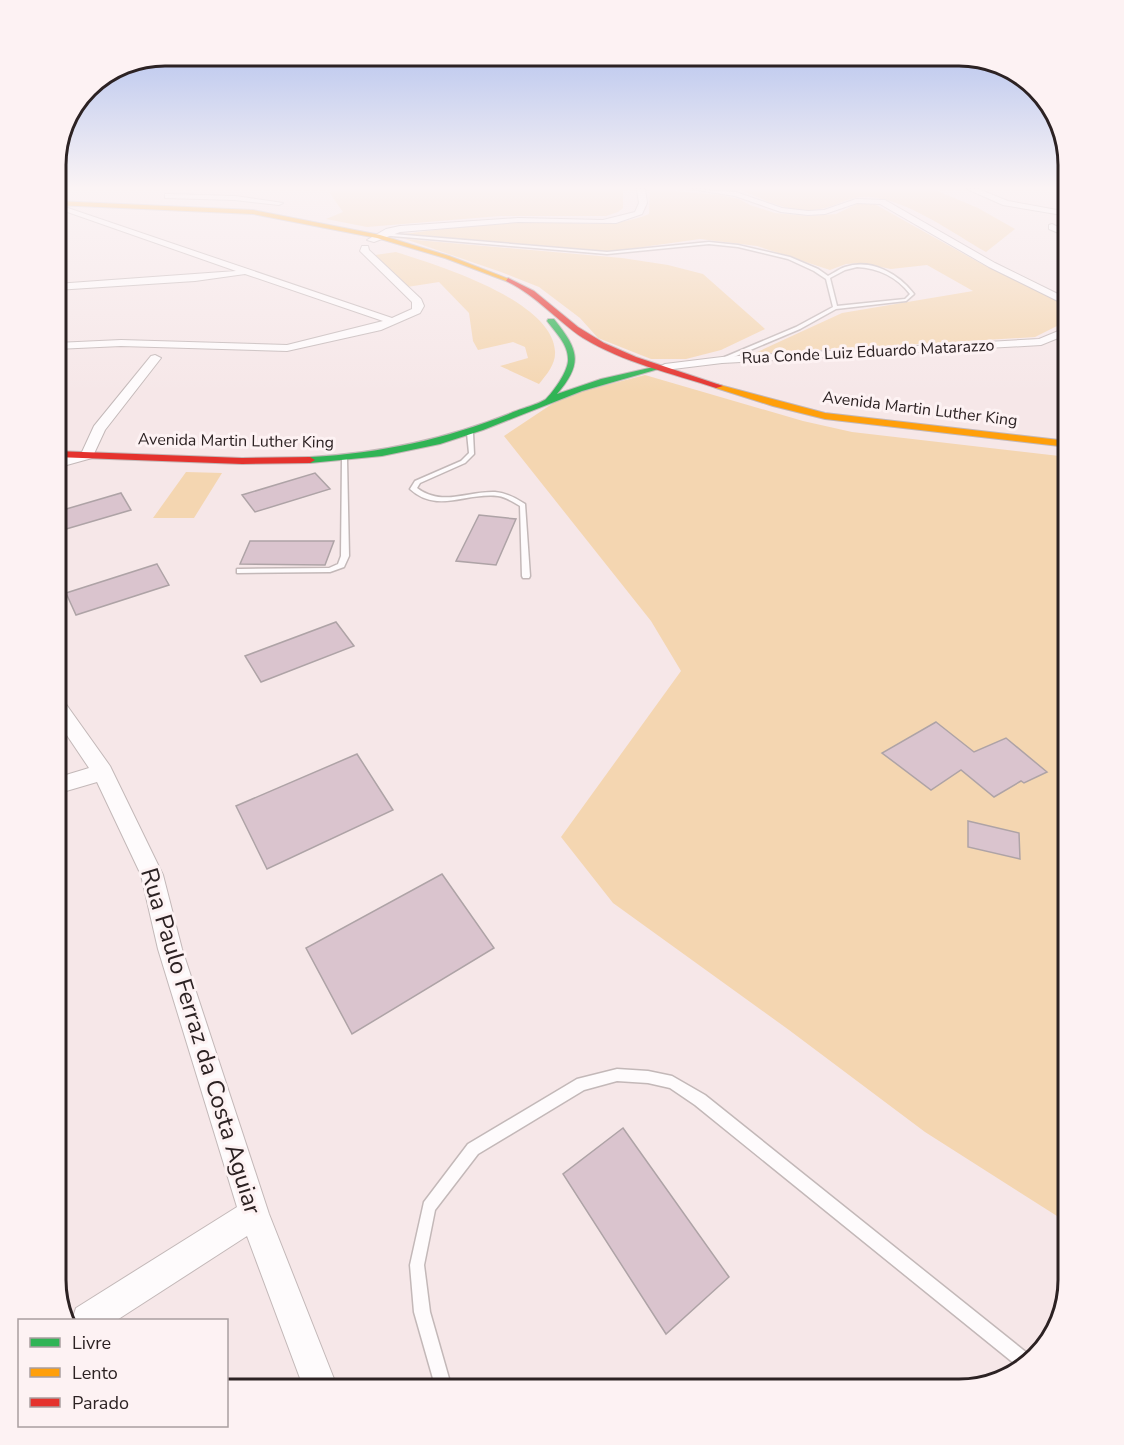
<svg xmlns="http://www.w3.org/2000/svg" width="1124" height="1445" font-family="'Nunito Sans',sans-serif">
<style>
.green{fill:#f4d6b1}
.building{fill:#dac4ce;stroke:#aea3a6;stroke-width:1.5}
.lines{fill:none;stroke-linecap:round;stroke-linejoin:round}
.lane-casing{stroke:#c3b8b8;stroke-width:3}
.street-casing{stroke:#c3b8b8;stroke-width:2}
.fast-casing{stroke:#c3b8b8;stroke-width:2}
.slow-casing{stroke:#c3b8b8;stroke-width:2}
.jam-casing{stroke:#c3b8b8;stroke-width:2}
.lane{fill:#fefbfc;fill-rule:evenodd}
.street{fill:#fefbfc;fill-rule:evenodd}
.fast{fill:#30b455;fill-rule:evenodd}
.slow{fill:#ff9f0a;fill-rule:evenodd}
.jam{fill:#e5322d;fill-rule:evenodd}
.labels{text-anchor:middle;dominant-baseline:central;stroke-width:6;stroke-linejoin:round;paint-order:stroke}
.far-street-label{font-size:16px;fill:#2c2223;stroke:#fdf2f3}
.near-street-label{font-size:24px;fill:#2c2223;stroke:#fdf2f3}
.rim{fill:none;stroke:#2c2223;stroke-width:3}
</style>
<rect width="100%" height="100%" fill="#f6e7e8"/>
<path class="green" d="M339,189H623V208L618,212L606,216H500L367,227L326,219L343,212L329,192Z
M650,189L721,195L739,199L750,205L775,213L809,216L836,214L861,202H871L980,263L1059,302L1063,309L1061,324L1035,337L753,354L842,313L973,291L927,265L891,269L860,263L846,264L830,270L757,246L700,239L607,252L404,234C446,228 487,223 529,222C570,221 610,230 649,214Z
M743,189H933L978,208L1015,229L986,252C954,234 907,199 869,197C851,195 838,206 820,209C793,214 769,202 745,192Z
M405,239L622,258L668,265L703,274L765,329L721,350L686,359H651L598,338L580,318L539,287L501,272Z
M396,252C437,265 552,300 555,351C556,364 547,374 539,384L500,366L528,358L525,347L513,342L478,350L473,341L469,313L439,282L407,287L375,255Z
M645,375L803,421L852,432L1068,457V1223L925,1132L789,1030L613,903L561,837L681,671L651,621L504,436L564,396Z
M186,472L222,473L194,518H153Z"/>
<path class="building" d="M315,473L330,489L255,512L242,495Z
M121,493L131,510L56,532V512Z
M479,515L516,519L496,565L456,561Z
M250,541H334L325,565L240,564Z
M157,564L169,585L76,615L66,593Z
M336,622L354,646L261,682L245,656Z
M936,722L974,752L1006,738L1047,772L1024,783L1021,781L994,797L961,770L931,790L882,753Z
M357,754L393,810L267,869L236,806Z
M968,821L1019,833L1020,859L968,847Z
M442,874L494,948L352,1034L306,948Z
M623,1128L729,1277L666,1334L563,1174Z"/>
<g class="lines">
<g class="lane-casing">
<path id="lane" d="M381,233L607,252L709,242L738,245L790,257L818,269L828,276C834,273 839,269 845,267C871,258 899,274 914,294L906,301L836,309L800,329L722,362L719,360L720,359L796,327L833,307L826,279L814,271L788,259L738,247L709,244L607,254L380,235ZM857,267C878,268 897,277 910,294L905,299L837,306L830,278L845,270Z
M470,431L473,433L474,454L465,463L420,483L417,488C442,507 467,491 495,492C506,493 516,498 525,504L530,576L529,578H523L522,576L520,506C513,502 506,497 498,496C466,492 437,514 410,489L415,481L461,461L469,453L467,433Z
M342,458L347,459L349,556L344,567L330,572L237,573V569H240L329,568L338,564L341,556Z
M617,1069L648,1071L672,1076L705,1095L1032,1357L1021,1369L695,1105L670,1088L648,1083L617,1081L584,1090L478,1154L435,1210L424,1265L430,1312L452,1389H436L414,1312L410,1265L424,1202L468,1144L577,1079Z"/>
</g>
<g class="street-casing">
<path id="street" d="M637,189H645L647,203L642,214L616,223L518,222L400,232L374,242L367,240L386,229L400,226L518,218L603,220L635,212L639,203Z
M691,189L736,192L782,208L808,211L824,210L856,199L885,200L995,263L1068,299V306L989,267L880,204L857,203L825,214L808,215L781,212L735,196Z
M967,189H978L1008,201L1068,212V216L1003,205Z
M168,194L235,196L283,203L279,205L235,200L165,198V194Z
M56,204L392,318L412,309V302L360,251L362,246H368L369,250L421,299L424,306L420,313L381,330L287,351L121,346L56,349V343L121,340L287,345L383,321L245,274L195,281L56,290V284L236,271L56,208Z
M1052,224L1068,232V237L1049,229V225Z
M1068,327V334L1041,345L722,363L665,370L659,367L665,364L722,357L1039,339Z
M155,355L161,358L105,430L92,458L56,468V460L82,452L94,426L151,356Z
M56,698L63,700L110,766L163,875L182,949L269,1214L338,1389H304L247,1236L117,1320H72L76,1308L237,1207L158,949L141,875L97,782L56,794V778L89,768L56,719Z"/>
</g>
<g class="fast-casing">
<path id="fast" d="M548,319H554C578,349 584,363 557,394L601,379L658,366L662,368L582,391L483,430L440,444L382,456L310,463L305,460L310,457C381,453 446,439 511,413C519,409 540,404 546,399C553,392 567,373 568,361C569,345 556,333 547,321Z"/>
</g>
<g class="slow-casing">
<path id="slow" d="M56,201L253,210L380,235L449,256L511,280L506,281L445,258L377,238L253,214L56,205Z
M716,384L825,413L1068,441V447L825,419L773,406L716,388Z"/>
</g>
<g class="jam-casing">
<path id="jam" d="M508,278L534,291L578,327L604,343L636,357L723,386L716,388C671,373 624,363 583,338C556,320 536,295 506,281Z
M56,451L242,458L310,457L315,460L310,463L242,464L56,457Z"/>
</g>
<use href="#lane" class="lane"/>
<use href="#street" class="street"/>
<use href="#fast" class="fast"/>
<use href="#slow" class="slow"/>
<use href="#jam" class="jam"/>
</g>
<linearGradient id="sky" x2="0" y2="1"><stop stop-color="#a5b8ec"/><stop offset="0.48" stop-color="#fbf4f5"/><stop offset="1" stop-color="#fbf4f5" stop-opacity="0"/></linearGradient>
<rect width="1124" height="392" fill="url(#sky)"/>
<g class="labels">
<g class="far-street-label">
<text transform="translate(868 352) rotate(-3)">Rua Conde Luiz Eduardo Matarazzo</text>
<text transform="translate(920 409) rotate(7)">Avenida Martin Luther King</text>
<text transform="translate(236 441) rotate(1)">Avenida Martin Luther King</text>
</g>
<g class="near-street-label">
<text transform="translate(201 1041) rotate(73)">Rua Paulo Ferraz da Costa Aguiar</text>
</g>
</g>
<path d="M0 0H1124V1445H0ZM165 66H959A99 99 0 0 1 1058 165V1280A99 99 0 0 1 959 1379H165A99 99 0 0 1 66 1280V165A99 99 0 0 1 165 66Z" fill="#fdf2f3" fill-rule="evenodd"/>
<path class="rim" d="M165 66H959A99 99 0 0 1 1058 165V1280A99 99 0 0 1 959 1379H165A99 99 0 0 1 66 1280V165A99 99 0 0 1 165 66Z"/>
<rect x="18" y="1319" width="210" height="108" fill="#fdf2f3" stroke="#a99fa0" stroke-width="1.5"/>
<rect x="30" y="1338" width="30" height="9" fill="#30b455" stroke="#a99fa0" stroke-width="1.5"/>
<text x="72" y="1349" font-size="18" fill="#2c2223">Livre</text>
<rect x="30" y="1368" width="30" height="9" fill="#ff9f0a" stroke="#a99fa0" stroke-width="1.5"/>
<text x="72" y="1379" font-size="18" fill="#2c2223">Lento</text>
<rect x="30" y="1398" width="30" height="9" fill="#e5322d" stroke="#a99fa0" stroke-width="1.5"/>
<text x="72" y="1409" font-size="18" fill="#2c2223">Parado</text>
</svg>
